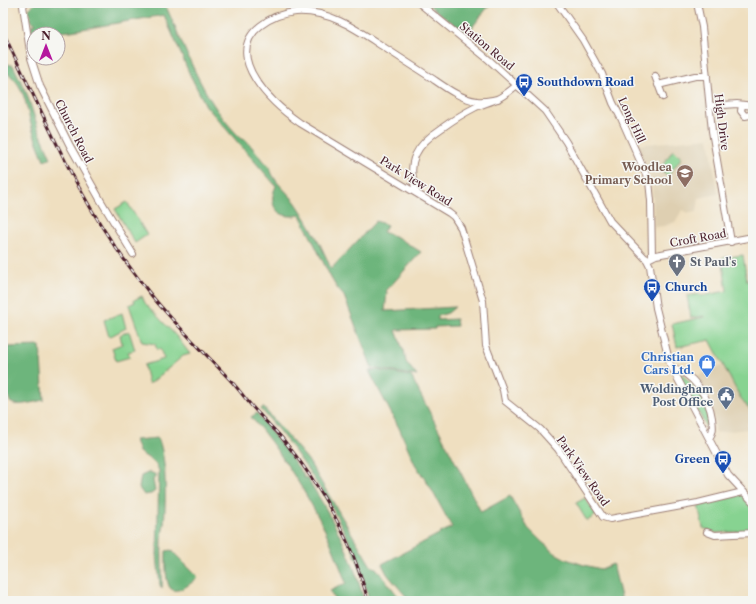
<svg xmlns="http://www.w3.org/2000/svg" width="756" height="604" font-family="'Libre Caslon Text',serif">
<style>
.built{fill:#decfb1}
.green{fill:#87d391;stroke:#68795e}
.forest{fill:#6db57b;stroke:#5c6a53}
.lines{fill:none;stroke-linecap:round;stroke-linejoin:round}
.minor-casing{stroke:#9c7f76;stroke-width:8}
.minor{stroke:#fff;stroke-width:6}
.rail-casing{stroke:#4a1f2b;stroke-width:3}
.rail{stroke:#f6f6f2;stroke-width:1.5;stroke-dasharray:4.5;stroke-linecap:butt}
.labels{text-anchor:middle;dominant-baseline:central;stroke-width:3;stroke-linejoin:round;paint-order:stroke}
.street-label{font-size:11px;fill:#4a1f2b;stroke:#f6f6f2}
.transit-label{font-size:11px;font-weight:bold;fill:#164399;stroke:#f6f6f2;text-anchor:start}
.education-label{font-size:11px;font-weight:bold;fill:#785e54;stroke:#f6f6f2;text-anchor:end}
.worship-label{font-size:11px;font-weight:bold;fill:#5b616d;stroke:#f6f6f2;text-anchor:start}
.shop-label{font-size:11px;font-weight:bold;fill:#366cbe;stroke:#f6f6f2;text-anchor:end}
.service-label{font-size:11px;font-weight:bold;fill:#4e5e75;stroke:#f6f6f2;text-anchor:end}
</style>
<rect width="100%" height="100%" fill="#f6f6f2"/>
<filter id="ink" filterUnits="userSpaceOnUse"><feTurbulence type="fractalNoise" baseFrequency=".025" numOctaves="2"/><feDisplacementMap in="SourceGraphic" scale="8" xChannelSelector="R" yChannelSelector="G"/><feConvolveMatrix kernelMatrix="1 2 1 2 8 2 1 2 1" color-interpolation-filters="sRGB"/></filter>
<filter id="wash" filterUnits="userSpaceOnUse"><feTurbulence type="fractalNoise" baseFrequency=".012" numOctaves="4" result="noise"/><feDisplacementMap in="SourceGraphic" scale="16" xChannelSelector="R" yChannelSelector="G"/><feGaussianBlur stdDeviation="0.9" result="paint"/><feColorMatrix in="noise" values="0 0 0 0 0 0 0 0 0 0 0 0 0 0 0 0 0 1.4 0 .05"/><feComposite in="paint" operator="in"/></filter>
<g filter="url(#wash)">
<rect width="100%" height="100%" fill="#efdfc0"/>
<path class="built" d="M709,138L718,194L699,198L697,212L689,213L682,210L675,222L665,226L654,227L652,181L636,145Z
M723,365L740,397L750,410H753L751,423H747L748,429L716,433L711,396L695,377Z"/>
<path class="green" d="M673,150L682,157L668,176L659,170Z
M127,202L147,235L135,243L115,209Z
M743,255L747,281L753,280V410H750L740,397L710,340L677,347L672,324L704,317V316L691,318L687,296L700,294L701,296L727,291L722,258Z
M142,296L145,303L177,337L190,354L183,356L151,383H148L144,365L164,359L160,349L157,350L155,344L142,342L129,305L135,302L134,300Z
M122,313L126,328L109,337L104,320Z
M129,331L135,350L128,352L130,357L116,361L112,348L122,344L120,335Z
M677,372H679C696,387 712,406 710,430H708Z
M743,494L753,506V531L716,533L703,528L698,505Z
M585,498L596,515L587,521L576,503Z"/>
<path class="forest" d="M35,3H168L165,4L168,11C189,57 205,105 243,140L245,139L270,168C273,182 288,192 296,203C310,224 322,246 331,269L376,221L387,225L383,232L397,237L421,252L386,291L387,292L385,311L455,307L448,313L438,316V320L456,319L457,326L435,327V329L396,330L403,350H404L406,362L417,376L372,368L344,296L337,288L331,278L300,215C280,220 266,207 276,186L206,106L190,75L164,15L71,31L34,34L33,36L31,25H34V22H31L29,9Z
M426,3H491L467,34Z
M3,61L10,65H13L27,94L38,128L51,158L44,160C40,150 35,139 32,128C26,108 25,81 3,71Z
M40,346L44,400C37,401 16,408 10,402C10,401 8,396 8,396L7,347Z
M377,370L411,376L481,512L510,496L528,528L542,542L555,553L566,559L584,565L601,569L613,564L622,601H410L387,574L382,564L452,527L430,487L415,464L399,428L369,371Z
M263,407L308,460L371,566L376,568L402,601H369C355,532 306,462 261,409Z
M257,413L304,475L303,476L304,478L306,477C330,512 354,559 364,601H335L330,591L346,583C339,564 332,544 323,526C303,487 279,450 251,417Z
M158,438C167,457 166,502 164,524C163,529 162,534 162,539C161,556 163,572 162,589L160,585L157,556L159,470L154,462L139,452L135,440Z
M150,472L156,475L153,480L155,491L151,494L144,495L139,488L141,476Z
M171,550L198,577C192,583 172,600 168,583C165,573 166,561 166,551Z"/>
</g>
<g filter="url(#ink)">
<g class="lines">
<g class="minor-casing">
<path id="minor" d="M25,3L23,6L31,58L40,86L70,146L101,201L133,254
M419,3L489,60L545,111L566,142L610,221L647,260L650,266L656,308L670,364L728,475L753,502
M557,3L583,40L602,74L613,103L621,118L649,181L651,201L652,257
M697,3L702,27L712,131L731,242
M655,76L663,97
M658,85L695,76H707
M498,99C491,100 484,102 477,101C461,99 446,88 433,79C416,68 399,57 382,46C356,29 329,10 296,12C283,13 270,18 260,26C221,57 274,105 300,123L449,213L454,217L461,228L483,301L486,346L503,390L505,401L540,429L558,449L603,517L610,519L698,503L743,492
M742,105L741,111L745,116L750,115L753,111
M710,106L737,104L753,106
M417,193C405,162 416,145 442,128C453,120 464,113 476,107C483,104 490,102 497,99C504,96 511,90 517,85
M650,258L656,255L753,237
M671,367C693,373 709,397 712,418C713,426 714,432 709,438
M707,532L715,535L753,533"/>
</g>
<use href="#minor" class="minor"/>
<g class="rail-casing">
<path id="rail" d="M3,32C15,58 28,84 40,109C65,162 91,215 126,262C138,278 150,295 164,310C186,335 210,358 232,382C241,392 249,404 259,414C266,422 275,430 282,438C321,486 353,542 368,601"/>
</g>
<use href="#rail" class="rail"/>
</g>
</g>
<defs>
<g id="bus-pin" transform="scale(0.9)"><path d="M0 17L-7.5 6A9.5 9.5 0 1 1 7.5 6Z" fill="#1a4fb4" stroke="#f6f6f2"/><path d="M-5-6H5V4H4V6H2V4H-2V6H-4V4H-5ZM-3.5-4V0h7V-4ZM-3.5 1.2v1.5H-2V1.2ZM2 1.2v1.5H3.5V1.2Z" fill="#fff"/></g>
<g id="school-pin" transform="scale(0.9)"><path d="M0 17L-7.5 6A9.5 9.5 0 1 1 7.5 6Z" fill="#8d6e63" stroke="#f6f6f2"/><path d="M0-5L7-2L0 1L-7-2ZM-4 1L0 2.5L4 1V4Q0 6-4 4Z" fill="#fff"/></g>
<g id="church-pin" transform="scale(0.9)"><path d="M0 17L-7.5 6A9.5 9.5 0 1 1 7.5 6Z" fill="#6b7280" stroke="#f6f6f2"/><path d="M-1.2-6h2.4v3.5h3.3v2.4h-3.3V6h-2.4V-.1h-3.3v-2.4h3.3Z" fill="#fff"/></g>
<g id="shop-pin" transform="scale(0.9)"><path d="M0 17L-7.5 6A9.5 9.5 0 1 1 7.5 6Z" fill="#3f7fe0" stroke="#f6f6f2"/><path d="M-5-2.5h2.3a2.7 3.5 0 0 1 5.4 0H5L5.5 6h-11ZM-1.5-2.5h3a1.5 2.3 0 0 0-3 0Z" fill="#fff"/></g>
<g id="civic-pin" transform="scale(0.9)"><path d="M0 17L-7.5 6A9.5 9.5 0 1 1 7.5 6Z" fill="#5c6f8a" stroke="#f6f6f2"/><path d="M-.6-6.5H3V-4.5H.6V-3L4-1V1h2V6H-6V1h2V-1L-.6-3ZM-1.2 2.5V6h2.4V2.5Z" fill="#fff"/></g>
</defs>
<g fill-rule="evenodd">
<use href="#bus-pin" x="524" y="82"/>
<use href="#school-pin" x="685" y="173"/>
<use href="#church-pin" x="677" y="262"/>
<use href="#bus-pin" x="652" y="287"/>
<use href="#shop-pin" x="707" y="363"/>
<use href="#civic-pin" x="726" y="395"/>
<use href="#bus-pin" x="723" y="459"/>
</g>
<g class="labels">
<g class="street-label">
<text transform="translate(487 46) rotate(40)">Station Road</text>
<text transform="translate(632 120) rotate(65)">Long Hill</text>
<text transform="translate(722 122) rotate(83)">High Drive</text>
<text transform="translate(74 131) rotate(63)">Church Road</text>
<text transform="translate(416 181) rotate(32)">Park View Road</text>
<text transform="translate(698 238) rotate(-10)">Croft Road</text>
<text transform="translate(583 471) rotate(55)">Park View Road</text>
</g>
<g class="transit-label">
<text x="537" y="82">Southdown Road</text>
<text x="665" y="287">Church</text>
<text x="710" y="459" text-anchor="end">Green</text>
</g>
<g class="education-label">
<text x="672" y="167">Woodlea<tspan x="672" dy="13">Primary School</tspan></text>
</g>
<g class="worship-label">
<text x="690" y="262">St Paul's</text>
</g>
<g class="shop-label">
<text x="694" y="357">Christian<tspan x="694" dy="13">Cars Ltd.</tspan></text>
</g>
<g class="service-label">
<text x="713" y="389">Woldingham<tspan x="713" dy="13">Post Office</tspan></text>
</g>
</g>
<rect width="756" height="604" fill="none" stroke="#f6f6f2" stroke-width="16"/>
<g transform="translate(46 46)"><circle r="19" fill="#f6f6f2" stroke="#b1a0a2"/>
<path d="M0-3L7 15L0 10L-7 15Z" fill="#b5179e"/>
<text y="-6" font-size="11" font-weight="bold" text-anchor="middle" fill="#4a1f2b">N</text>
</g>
</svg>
